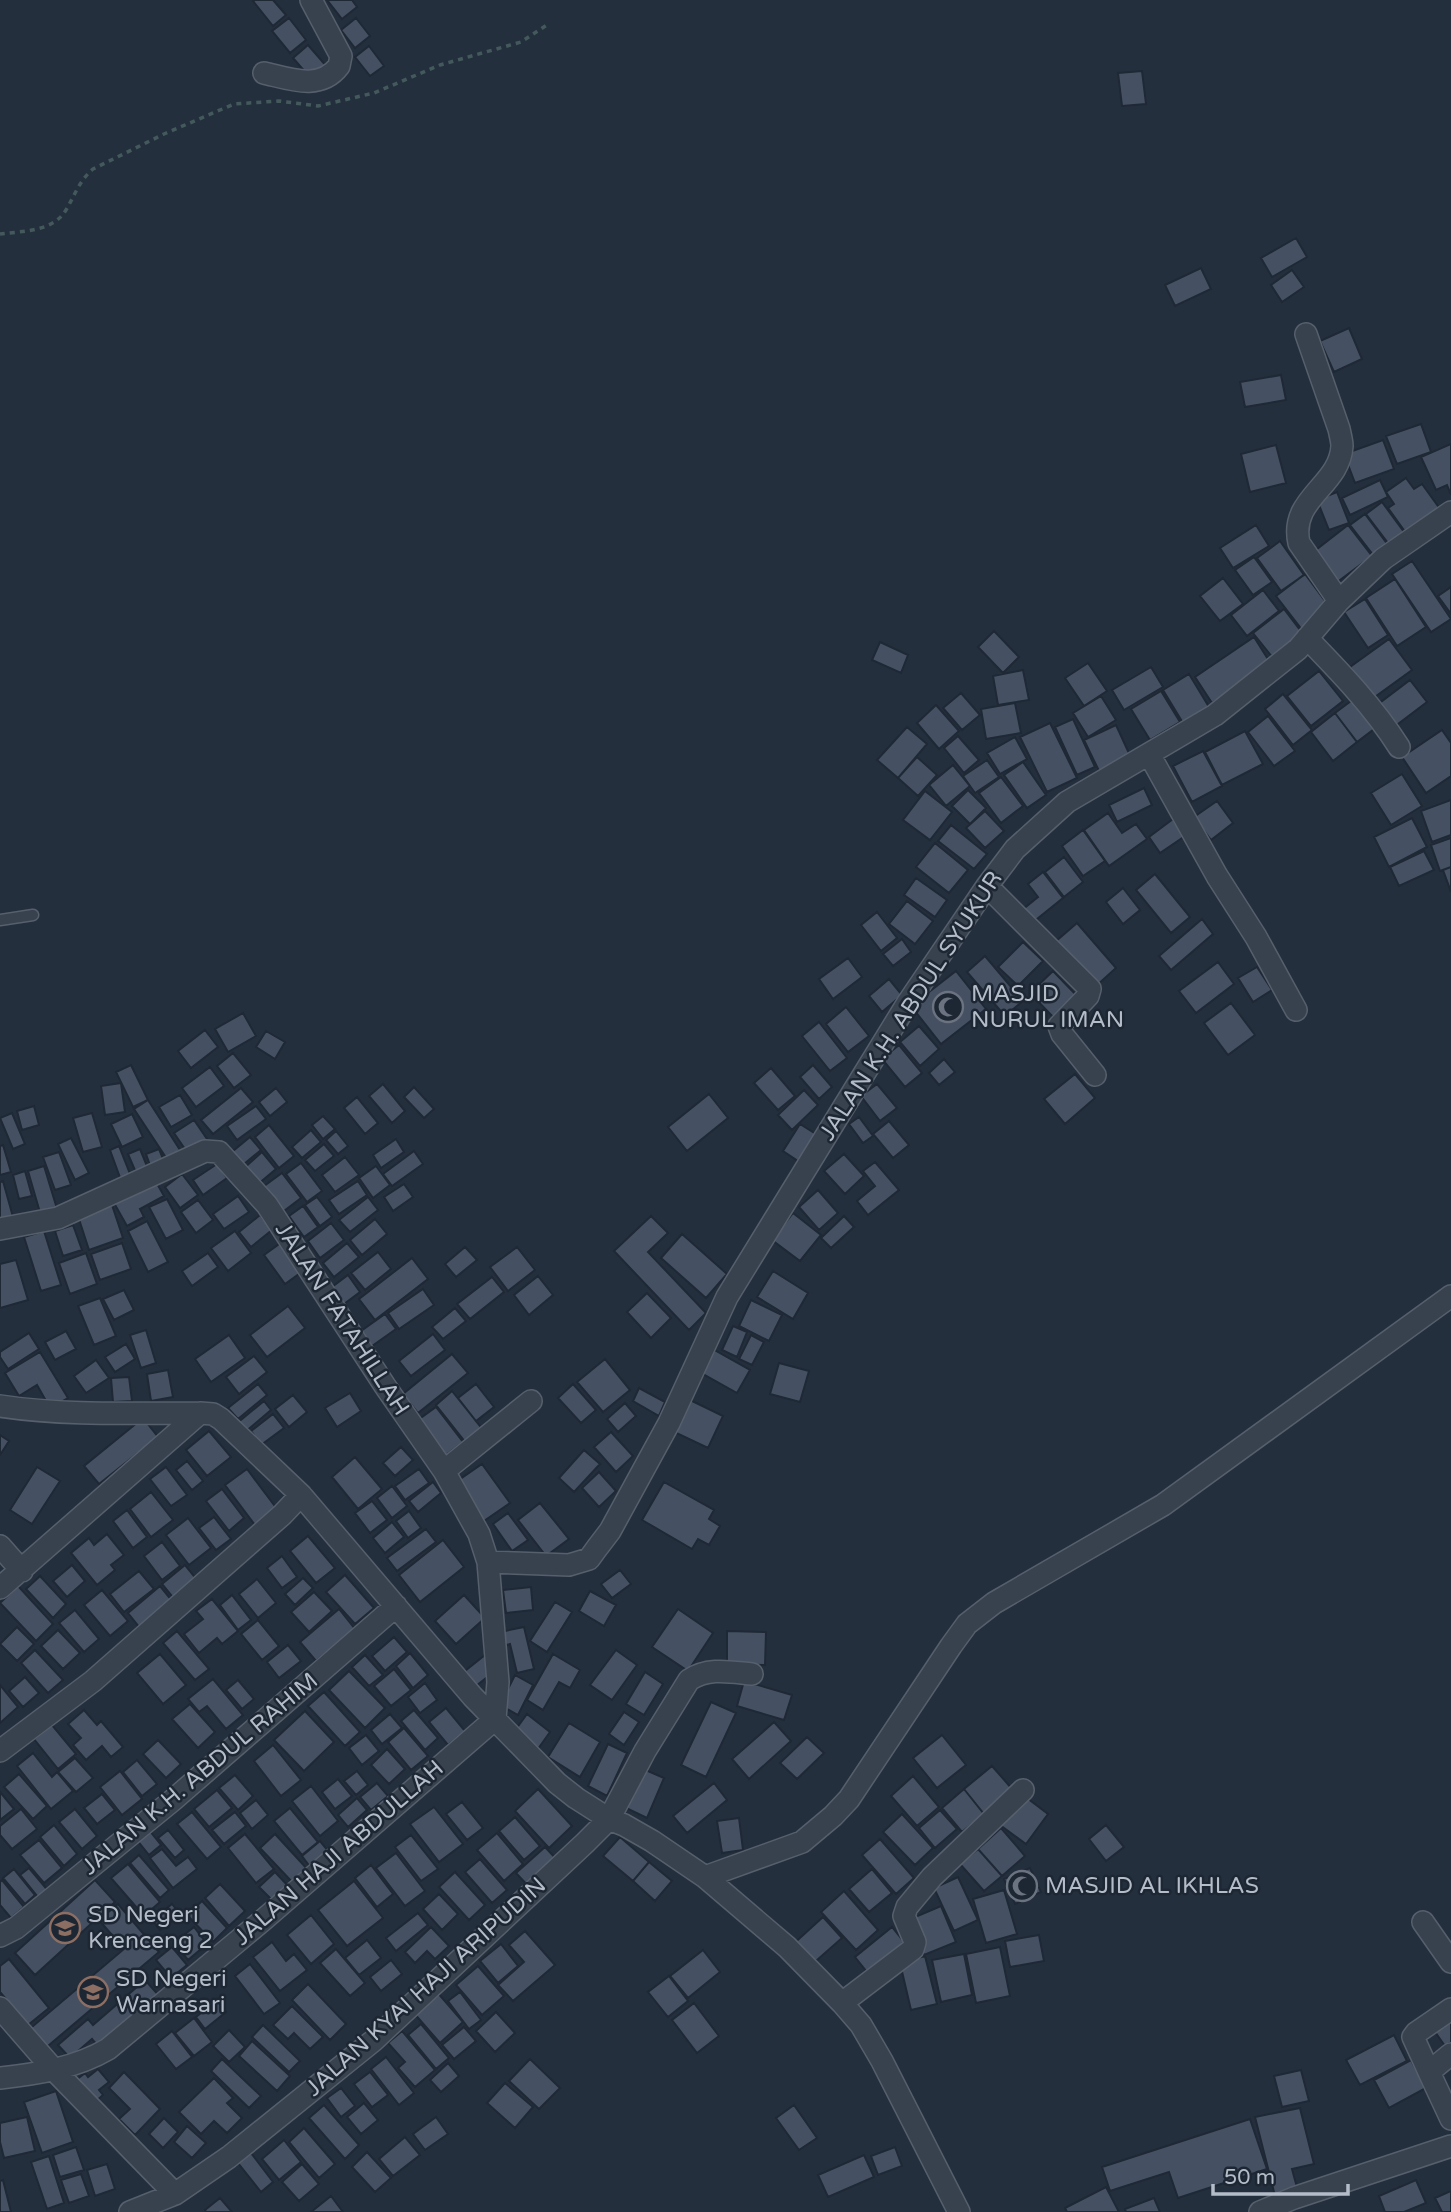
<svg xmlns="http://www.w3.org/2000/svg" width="1451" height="2212" font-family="'Varela Round',sans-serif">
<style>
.building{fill:#455162;stroke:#1f2835;stroke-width:2}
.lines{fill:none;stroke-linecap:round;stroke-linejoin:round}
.service-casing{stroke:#565f6c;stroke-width:13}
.minor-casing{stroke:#565f6c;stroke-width:24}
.path{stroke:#44595c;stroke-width:3.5;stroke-dasharray:5 5;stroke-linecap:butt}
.service{stroke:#38414e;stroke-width:10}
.minor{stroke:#38414e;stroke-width:21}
.labels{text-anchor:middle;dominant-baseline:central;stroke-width:5;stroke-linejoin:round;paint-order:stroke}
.poi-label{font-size:23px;fill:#b4bcc9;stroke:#1d2633;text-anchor:start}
.street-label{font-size:23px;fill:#b4bcc9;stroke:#1d2633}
</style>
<rect width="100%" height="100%" fill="#242f3e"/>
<path class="building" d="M255,0H273L286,15L273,26L253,1Z
M327,0H352L357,7L342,19Z
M289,18L306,40L290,53L272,31Z
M356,18L370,36L355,48L341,30Z
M308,45L328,68L313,81L293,58Z
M369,46L384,66L370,76L355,57Z
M1142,71L1146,104L1122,106L1118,73Z
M1296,238L1307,257L1272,277L1261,258Z
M1201,268L1211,289L1175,306L1165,285Z
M1292,270L1304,287L1282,302L1271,285Z
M1349,328L1362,359L1334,372L1320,341Z
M1281,375L1286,400L1245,407L1240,382Z
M1421,424L1431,452L1397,464L1386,436Z
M1383,440L1394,469L1355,483L1344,454Z
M1451,444V495L1447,485L1436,490L1421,457Z
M1276,445L1286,483L1250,492L1241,454Z
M1406,478L1414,489L1422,484L1440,509L1406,533L1388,508L1394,504L1386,492Z
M1380,480L1388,497L1350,515L1342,498Z
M1337,492L1349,523L1329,530L1317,500Z
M1382,502L1404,532L1388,543L1366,514Z
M1365,514L1388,545L1374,556L1350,525Z
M1256,525L1269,546L1233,568L1220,548Z
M1348,525L1372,556L1336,583L1312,553Z
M1280,541L1304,575L1281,591L1257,558Z
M1254,557L1272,582L1253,595L1235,570Z
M1412,561L1451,619L1431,632L1392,574Z
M1305,574L1331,609L1303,631L1276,596Z
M1223,578L1243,604L1220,621L1200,596Z
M1395,579L1426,627L1397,646L1366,598Z
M1451,587V614L1438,596Z
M1263,590L1279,611L1247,636L1231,615Z
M1365,599L1388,635L1368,648L1344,612Z
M1284,609L1303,634L1273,658L1253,633Z
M994,631L1019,657L1003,673L978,647Z
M1254,637L1271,664L1212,703L1195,677Z
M1389,639L1412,670L1372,699L1350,667Z
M880,642L908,655L901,673L872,660Z
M1088,663L1107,691L1084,706L1065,678Z
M1151,667L1163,687L1124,710L1112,690Z
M1023,670L1029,700L998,705L993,676Z
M1319,671L1343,701L1311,726L1287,696Z
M1189,674L1209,707L1183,723L1163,690Z
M1410,680L1427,702L1394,727L1377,705Z
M1161,691L1180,722L1150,740L1131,709Z
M961,693L980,715L962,730L943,708Z
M1283,694L1312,730L1293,745L1265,709Z
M1359,695L1382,723L1357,742L1335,713Z
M1101,696L1116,720L1088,737L1073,713Z
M1015,703L1021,733L986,739L981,709Z
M936,705L959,731L939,749L917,723Z
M1335,713L1357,742L1333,761L1311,732Z
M1268,716L1295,751L1274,766L1248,732Z
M1073,719L1095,767L1077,775L1055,727Z
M1050,723L1077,778L1047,792L1020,737Z
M1116,725L1133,762L1102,777L1084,740Z
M907,727L927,744L898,778L877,760Z
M1442,730L1451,743V776L1426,793L1402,757Z
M1245,731L1263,764L1222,785L1205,752Z
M958,736L979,760L964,773L944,748Z
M1015,737L1027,759L1000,774L987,753Z
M1203,751L1222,786L1192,802L1173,766Z
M917,757L937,775L918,796L898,778Z
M987,760L999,777L975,793L963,776Z
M1023,762L1046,795L1027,808L1004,775Z
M953,765L970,786L946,806L929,785Z
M1402,774L1422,806L1391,825L1371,793Z
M1001,777L1023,806L1001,823L979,793Z
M1144,788L1152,805L1117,822L1109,805Z
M968,790L986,808L970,824L952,806Z
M925,791L952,812L930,840L903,820Z
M1451,800V835L1432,842L1421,811Z
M1217,801L1233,823L1211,840L1194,817Z
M985,811L1004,831L985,848L966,828Z
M1108,813L1122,833L1136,824L1147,839L1109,866L1084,830Z
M1412,818L1427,847L1389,867L1374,837Z
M1173,819L1185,836L1160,853L1149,837Z
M951,825L987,854L974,869L938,841Z
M1083,830L1105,861L1083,876L1062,846Z
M1451,838V867L1440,871L1431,845Z
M935,843L968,870L949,893L916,867Z
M1424,851L1434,870L1399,886L1390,867Z
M1064,857L1083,882L1064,897L1045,872Z
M1451,867V892L1443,870Z
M1043,872L1063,898L1032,923L1022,910L1038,897L1028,884Z
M1155,874L1190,917L1171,933L1136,890Z
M916,878L947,900L935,917L904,895Z
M1123,888L1140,910L1123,924L1106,902Z
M907,901L933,921L915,944L889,924Z
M877,912L897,938L881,951L861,925Z
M1202,919L1213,934L1171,970L1159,956Z
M1077,923L1116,968L1095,987L1055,942Z
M902,939L911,952L893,966L883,954Z
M1023,942L1043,961L1018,986L998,967Z
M985,956L1023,1001L1005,1016L967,972Z
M848,958L862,977L833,999L819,979Z
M1218,962L1234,984L1196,1013L1179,991Z
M1257,967L1272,990L1253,1002L1238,978Z
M956,971L986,1009L941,1044L911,1006Z
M1053,971L1079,998L1056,1020L1030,993Z
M889,979L902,995L882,1012L869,996Z
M1231,1003L1255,1035L1228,1055L1204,1023Z
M846,1007L869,1036L848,1052L826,1024Z
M243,1013L256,1036L228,1052L215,1029Z
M819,1022L847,1058L830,1071L802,1036Z
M919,1026L939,1049L920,1066L900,1042Z
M205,1030L218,1047L191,1068L178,1051Z
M266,1031L285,1042L275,1059L256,1047Z
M899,1045L922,1073L905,1087L882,1059Z
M233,1053L251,1075L234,1088L217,1066Z
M944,1059L955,1072L939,1085L929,1073Z
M131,1065L148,1100L133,1107L116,1072Z
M813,1065L832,1087L819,1099L800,1077Z
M210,1067L224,1086L196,1107L182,1088Z
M771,1068L795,1096L778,1110L754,1083Z
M1075,1074L1095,1098L1065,1124L1044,1099Z
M121,1083L125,1112L105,1115L101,1086Z
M383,1084L405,1111L392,1123L369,1096Z
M877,1084L897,1108L880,1121L861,1096Z
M414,1087L434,1109L424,1118L404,1097Z
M241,1088L253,1102L213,1134L201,1120Z
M276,1088L287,1102L270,1116L259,1102Z
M804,1090L818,1105L792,1130L778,1115Z
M709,1094L728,1118L687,1151L668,1127Z
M180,1095L192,1115L171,1127L159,1107Z
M357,1097L378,1123L365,1134L344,1108Z
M148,1100L180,1150L167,1159L134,1109Z
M34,1106L39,1125L22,1130L17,1111Z
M256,1106L266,1119L237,1140L227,1126Z
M12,1113L25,1144L13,1149L0,1118Z
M92,1113L102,1147L83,1152L73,1118Z
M132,1114L143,1137L122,1147L111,1124Z
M323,1116L335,1129L323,1139L312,1125Z
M859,1117L873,1136L863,1143L849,1124Z
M194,1120L207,1139L187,1152L174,1133Z
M889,1121L909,1145L893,1158L873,1134Z
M800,1124L819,1136L801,1163L783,1151Z
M269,1125L294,1156L279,1168L255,1137Z
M311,1130L321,1142L302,1158L292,1147Z
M336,1131L348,1146L338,1154L326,1140Z
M250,1137L261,1150L238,1169L227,1156Z
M71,1138L89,1173L75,1180L58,1144Z
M396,1139L404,1152L381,1168L373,1155Z
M324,1144L334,1156L315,1171L305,1160Z
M3,1145L11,1172L0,1175V1146Z
M119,1146L132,1179L122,1183L110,1150Z
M140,1149L149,1171L137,1175L128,1154Z
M159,1149L166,1166L152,1171L146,1154Z
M414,1151L423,1164L392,1186L383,1174Z
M59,1152L71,1185L55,1190L43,1157Z
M262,1152L276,1169L257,1185L243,1169Z
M844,1154L864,1176L845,1194L824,1171Z
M345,1157L359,1175L335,1192L322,1175Z
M875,1162L899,1190L868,1215L857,1201L875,1186L863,1171Z
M301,1163L322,1191L307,1202L286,1174Z
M217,1164L227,1178L203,1195L193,1180Z
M44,1166L58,1212L41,1216L28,1171Z
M376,1166L390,1185L373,1198L359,1178Z
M25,1171L32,1196L19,1199L13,1175Z
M282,1173L301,1198L280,1214L260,1189Z
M182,1174L198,1195L180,1208L165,1187Z
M155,1180L164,1196L140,1209L144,1217L127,1226L114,1203Z
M3,1181L13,1217L0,1220V1182Z
M358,1181L367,1195L339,1214L329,1200Z
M404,1184L413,1197L393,1211L384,1197Z
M818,1190L838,1213L819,1230L799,1207Z
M238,1196L249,1212L224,1229L213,1214Z
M317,1197L332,1217L320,1226L305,1205Z
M368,1197L378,1210L350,1232L339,1220Z
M167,1199L183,1230L166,1239L149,1207Z
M198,1200L213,1220L196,1233L181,1212Z
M112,1205L123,1238L89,1250L78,1216Z
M303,1206L318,1227L304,1237L289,1216Z
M793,1213L821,1235L800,1261L772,1240Z
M260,1215L272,1230L251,1247L239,1232Z
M651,1216L668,1233L648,1252L706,1313L689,1330L614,1251Z
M844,1216L854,1227L831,1248L821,1238Z
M375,1219L387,1234L362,1255L350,1240Z
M147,1221L168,1262L148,1272L128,1231Z
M331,1223L344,1240L320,1258L308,1241Z
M73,1225L82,1250L63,1256L55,1231Z
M44,1231L61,1285L41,1291L24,1237Z
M235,1231L251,1253L228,1271L211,1248Z
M682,1234L727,1274L706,1298L661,1258Z
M282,1242L303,1271L285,1284L264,1255Z
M122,1243L131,1269L100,1280L91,1254Z
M347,1243L359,1257L334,1277L323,1263Z
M465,1247L477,1260L456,1277L445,1264Z
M517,1247L535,1270L508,1291L490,1267Z
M378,1252L391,1269L365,1290L351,1273Z
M86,1253L97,1284L70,1294L59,1263Z
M208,1253L218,1267L192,1286L182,1271Z
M412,1258L428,1279L375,1320L359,1299Z
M16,1260L28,1300L0,1308V1264Z
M773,1271L808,1293L793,1319L757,1297Z
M348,1275L360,1292L340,1307L328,1290Z
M538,1276L553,1295L529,1315L514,1295Z
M492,1277L504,1292L470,1319L457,1304Z
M423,1289L434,1305L399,1329L388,1313Z
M124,1290L134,1310L114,1320L103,1299Z
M647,1293L671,1318L651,1338L627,1312Z
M100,1298L116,1336L94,1345L78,1306Z
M751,1300L782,1315L769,1341L739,1326Z
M288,1306L305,1328L267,1357L250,1335Z
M455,1308L466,1321L443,1339L432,1327Z
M385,1314L396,1329L365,1351L354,1336Z
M733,1326L747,1332L737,1357L722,1350Z
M146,1330L156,1363L141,1368L130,1335Z
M66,1331L76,1349L55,1360L45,1342Z
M29,1333L39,1349L8,1369L0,1357V1352Z
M433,1334L445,1350L411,1376L399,1361Z
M229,1335L245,1358L211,1382L195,1359Z
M751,1335L764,1342L752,1365L739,1359Z
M126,1344L135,1359L115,1372L105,1357Z
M709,1347L750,1370L737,1393L696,1370Z
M40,1352L68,1398L50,1408L37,1385L19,1396L5,1373Z
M452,1354L468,1373L418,1413L403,1394Z
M254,1356L267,1372L239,1394L226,1377Z
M605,1359L630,1390L603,1412L577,1382Z
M96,1360L109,1378L86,1393L74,1376Z
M779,1363L809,1371L800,1402L770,1394Z
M168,1370L173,1397L151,1401L147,1374Z
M129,1377L132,1401L113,1402L111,1378Z
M258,1384L267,1395L238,1419L228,1408Z
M476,1384L494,1407L476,1421L458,1398Z
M573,1384L596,1410L581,1423L558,1398Z
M639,1388L665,1402L659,1416L633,1401Z
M452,1391L487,1435L470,1448L436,1405Z
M350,1393L361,1411L337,1427L325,1408Z
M293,1395L307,1412L289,1427L275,1409Z
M686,1398L723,1416L708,1448L670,1430Z
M264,1401L271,1410L244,1433L236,1424Z
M625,1403L636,1416L618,1432L607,1419Z
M436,1407L463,1442L446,1455L418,1420Z
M273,1414L284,1428L261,1445L251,1431Z
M143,1418L158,1437L99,1484L84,1466Z
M209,1431L231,1457L207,1476L186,1450Z
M611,1432L633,1456L616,1472L594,1447Z
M0,1435L9,1441L0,1455Z
M401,1447L413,1460L395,1476L383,1463Z
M584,1450L600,1464L574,1492L559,1478Z
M355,1457L382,1489L358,1509L332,1477Z
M187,1461L203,1481L192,1490L176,1470Z
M482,1464L510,1503L481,1523L453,1484Z
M37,1467L60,1481L32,1524L10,1510Z
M166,1467L187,1495L171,1506L150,1479Z
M247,1469L277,1509L255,1525L225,1485Z
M419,1469L429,1483L405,1500L395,1486Z
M599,1472L616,1491L599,1507L582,1488Z
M433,1482L441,1493L418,1512L409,1501Z
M664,1482L714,1510L709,1519L720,1526L709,1545L698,1539L692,1549L642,1520Z
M392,1486L407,1506L392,1518L377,1498Z
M222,1489L244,1518L229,1531L206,1501Z
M151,1492L173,1520L151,1537L130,1509Z
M372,1501L387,1520L370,1533L355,1513Z
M540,1503L569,1539L546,1556L518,1520Z
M127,1510L147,1537L133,1548L113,1521Z
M409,1511L421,1528L408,1538L396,1521Z
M508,1513L528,1540L512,1551L493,1524Z
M214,1517L231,1539L216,1550L199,1528Z
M188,1518L211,1548L189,1565L166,1535Z
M392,1522L404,1537L385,1553L373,1538Z
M426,1529L436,1542L397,1571L387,1558Z
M107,1534L124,1555L111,1565L115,1570L97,1585L71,1553L89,1538L94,1545Z
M308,1536L335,1568L316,1583L290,1551Z
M443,1540L464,1567L420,1602L399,1575Z
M162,1542L180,1566L162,1580L144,1556Z
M282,1556L297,1577L282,1588L267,1568Z
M72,1565L85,1581L67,1597L53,1581Z
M185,1565L198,1581L175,1600L162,1584Z
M620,1570L631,1584L612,1598L601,1584Z
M139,1571L154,1589L124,1612L110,1594Z
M345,1575L374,1608L355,1624L326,1592Z
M40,1576L66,1604L53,1618L26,1589Z
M303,1578L313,1588L295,1605L285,1594Z
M257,1579L276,1603L258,1618L239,1594Z
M18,1586L53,1624L36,1641L0,1603Z
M160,1586L173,1602L140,1628L128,1613Z
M531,1587L533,1610L506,1613L503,1590Z
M102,1590L128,1621L110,1636L84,1605Z
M590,1591L616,1605L604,1626L579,1611Z
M314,1592L332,1611L309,1632L291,1612Z
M232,1595L251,1620L238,1630L220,1605Z
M464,1595L485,1618L456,1644L435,1621Z
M212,1599L238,1631L222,1644L217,1638L199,1653L184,1634L203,1619L196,1611Z
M555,1602L572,1612L547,1652L530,1641Z
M339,1609L355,1629L316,1661L300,1642Z
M678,1609L713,1633L688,1671L652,1647Z
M75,1610L99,1639L84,1652L59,1623Z
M258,1620L279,1646L262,1660L241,1634Z
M17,1627L34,1644L17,1661L0,1644Z
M524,1627L534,1669L517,1673L510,1644L503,1646L500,1632Z
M58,1630L80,1653L63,1669L41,1646Z
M177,1631L209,1669L195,1680L163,1643Z
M727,1631L766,1632L765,1665L727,1664Z
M394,1637L407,1652L385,1671L372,1656Z
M288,1645L301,1661L279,1678L267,1662Z
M35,1650L63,1680L48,1693L21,1663Z
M616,1650L637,1665L612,1700L590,1685Z
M410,1653L428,1675L413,1688L396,1666Z
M160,1654L186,1685L163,1704L137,1673Z
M553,1654L580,1670L570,1688L559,1682L543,1710L527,1700Z
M365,1655L383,1675L369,1686L352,1667Z
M485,1655L496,1670L476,1686L465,1671Z
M394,1669L411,1690L391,1706L374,1686Z
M349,1671L385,1708L365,1728L329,1690Z
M645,1672L663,1684L644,1715L626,1704Z
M515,1675L533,1685L518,1715L500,1705Z
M25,1677L39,1693L23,1707L9,1691Z
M213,1679L243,1715L226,1729L207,1706L199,1712L188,1699Z
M238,1680L254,1699L242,1709L226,1690Z
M744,1681L792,1695L784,1720L737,1706Z
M425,1683L437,1700L420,1713L408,1697Z
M0,1685L18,1707L0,1723Z
M324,1692L360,1732L345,1746L308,1706Z
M711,1702L736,1713L706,1777L681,1765Z
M190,1704L215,1732L198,1748L172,1719Z
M446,1708L465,1731L448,1745L429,1722Z
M84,1710L97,1725L101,1721L123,1747L111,1757L102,1746L86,1760L73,1745L81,1738L68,1724Z
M414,1710L438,1738L425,1750L401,1721Z
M305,1711L334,1742L304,1771L274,1740Z
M624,1712L639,1722L624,1745L609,1734Z
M390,1714L402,1728L382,1744L371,1730Z
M527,1714L550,1732L535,1753L511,1736Z
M774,1722L791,1741L749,1779L732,1759Z
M569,1723L600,1742L580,1777L548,1757Z
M52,1725L76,1754L58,1769L34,1739Z
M404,1728L428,1756L411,1770L388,1742Z
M366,1735L379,1751L362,1765L349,1748Z
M942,1735L966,1765L937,1788L913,1758Z
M807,1737L824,1753L797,1779L780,1763Z
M158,1740L181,1764L166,1778L143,1754Z
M608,1744L627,1753L607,1796L588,1786Z
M273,1745L301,1780L281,1796L254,1761Z
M387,1749L405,1769L389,1784L371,1765Z
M33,1753L52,1777L57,1772L73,1791L51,1809L17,1766Z
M75,1758L93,1778L76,1792L58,1772Z
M137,1760L157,1784L142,1796L123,1772Z
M992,1766L1013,1790L984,1814L964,1789Z
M641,1768L664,1778L647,1818L624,1807Z
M120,1771L142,1799L122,1815L100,1787Z
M357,1771L368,1785L356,1795L344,1781Z
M19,1774L47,1806L33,1819L4,1787Z
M235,1775L253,1796L238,1810L219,1788Z
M913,1776L939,1807L917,1826L891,1796Z
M338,1779L352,1796L335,1809L322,1792Z
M377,1783L388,1796L371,1810L360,1797Z
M714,1783L727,1800L687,1833L673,1816Z
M311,1786L338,1821L320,1836L292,1801Z
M538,1789L572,1826L549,1848L515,1811Z
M964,1789L984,1814L962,1832L942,1808Z
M217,1790L232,1808L209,1827L194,1809Z
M0,1792L14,1809L0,1820Z
M102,1794L115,1810L97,1824L84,1808Z
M1023,1795L1048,1814L1026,1844L1000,1825Z
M357,1798L367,1810L348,1827L338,1815Z
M256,1800L268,1815L252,1829L240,1813Z
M462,1802L483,1828L467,1840L446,1814Z
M434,1807L463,1844L439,1862L410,1824Z
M290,1808L318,1842L302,1855L274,1821Z
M21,1809L37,1829L12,1849L0,1835V1826Z
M75,1809L97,1836L82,1849L59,1822Z
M940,1810L957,1829L935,1848L919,1828Z
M192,1812L221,1847L207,1859L177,1824Z
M235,1812L246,1826L224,1844L212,1830Z
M902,1814L933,1848L915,1865L883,1832Z
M515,1817L540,1846L524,1860L499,1831Z
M739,1818L743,1850L722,1853L717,1821Z
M54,1825L77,1854L64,1866L40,1837Z
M1106,1825L1124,1847L1106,1861L1089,1839Z
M1001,1828L1025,1856L1002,1876L978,1849Z
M149,1830L161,1845L149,1855L137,1840Z
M168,1830L184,1850L175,1858L158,1838Z
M497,1833L523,1864L504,1881L477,1850Z
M245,1834L274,1869L256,1883L228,1848Z
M275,1834L309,1871L295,1885L260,1848Z
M411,1835L438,1869L421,1881L395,1847Z
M620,1837L649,1862L633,1881L603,1856Z
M880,1839L914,1878L896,1894L862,1855Z
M39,1840L62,1868L44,1883L20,1855Z
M320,1841L333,1857L314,1872L302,1856Z
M545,1847L560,1863L531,1889L516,1873Z
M162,1849L176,1866L188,1857L197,1869L173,1888L150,1858Z
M978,1849L1002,1876L984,1891L960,1864Z
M396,1853L425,1891L405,1906L376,1868Z
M139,1855L169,1890L160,1898L130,1863Z
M480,1859L507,1890L492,1903L465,1872Z
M649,1862L672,1881L655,1901L633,1881Z
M128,1864L160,1902L144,1916L111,1878Z
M371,1865L393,1894L377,1907L355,1878Z
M29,1868L50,1893L41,1901L20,1875Z
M1030,1868L1041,1892L1015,1904L1004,1879Z
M14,1869L35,1895L25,1904L3,1878Z
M872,1869L892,1893L869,1912L849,1889Z
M275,1872L289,1887L274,1902L259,1887Z
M455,1872L485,1905L469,1920L439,1887Z
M958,1877L978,1920L954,1931L934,1888Z
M2,1880L24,1907L11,1918L0,1905V1882Z
M95,1880L115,1902L35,1975L15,1953Z
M354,1881L383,1918L347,1946L318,1910Z
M220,1884L245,1911L229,1926L205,1898Z
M1004,1890L1017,1934L986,1943L973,1899Z
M844,1891L878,1930L856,1950L821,1912Z
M439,1894L458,1914L442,1930L423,1909Z
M202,1901L227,1928L213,1942L187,1915Z
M118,1904L159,1952L42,2051L26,2032L124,1949L99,1920Z
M172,1904L180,1914L160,1930L152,1920Z
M941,1906L956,1942L924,1955L908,1920Z
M418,1913L428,1925L396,1951L386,1938Z
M311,1915L334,1944L311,1964L287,1935Z
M823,1917L842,1938L808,1968L790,1947Z
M194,1927L207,1944L188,1960L174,1943Z
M431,1927L449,1946L435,1959L427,1951L415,1963L405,1952Z
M892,1927L908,1947L871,1977L855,1957Z
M525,1931L555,1965L513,2001L498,1985L524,1962L509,1945Z
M1039,1935L1044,1961L1010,1967L1005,1941Z
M367,1940L381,1958L359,1975L345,1958Z
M272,1942L286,1961L294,1954L307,1970L280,1991L253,1957Z
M501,1944L518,1966L498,1983L480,1961Z
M172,1947L187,1965L171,1978L156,1960Z
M1000,1947L1010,1996L976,2003L966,1954Z
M336,1949L365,1983L350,1996L320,1963Z
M703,1950L720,1972L688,1998L670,1976Z
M964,1954L972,1995L941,2002L932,1960Z
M925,1956L937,2004L911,2010L900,1963Z
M9,1959L49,2008L28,2025L0,1992V1966Z
M391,1960L402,1974L381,1991L370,1977Z
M250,1964L280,2003L264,2014L235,1976Z
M478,1966L504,1996L482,2015L456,1985Z
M669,1976L688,2001L668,2017L648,1992Z
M145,1980L162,1999L102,2051L92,2039L70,2058L58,2045L88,2019L93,2025Z
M308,1984L346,2024L330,2040L292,2000Z
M437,1992L463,2022L440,2043L413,2012Z
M460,1992L481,2020L469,2029L448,2001Z
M217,2000L226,2012L205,2029L196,2017Z
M694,2003L719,2036L697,2053L672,2020Z
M292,2006L323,2037L310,2049L294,2033L288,2039L273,2025Z
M496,2012L515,2033L495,2052L476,2031Z
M1451,2017V2042L1445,2046L1433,2029Z
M194,2018L212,2042L194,2056L175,2033Z
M421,2024L449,2058L436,2069L408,2035Z
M263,2025L300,2061L289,2072L252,2037Z
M464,2027L476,2041L454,2059L442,2045Z
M229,2030L245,2047L229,2062L213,2046Z
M172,2031L192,2057L176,2069L156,2044Z
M402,2031L435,2070L415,2087L398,2068L405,2062L388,2043Z
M1394,2035L1407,2061L1360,2085L1346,2060Z
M252,2041L290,2076L277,2091L239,2056Z
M386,2057L414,2093L399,2105L371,2069Z
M222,2059L261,2096L249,2108L211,2071Z
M530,2059L560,2088L539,2109L509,2081Z
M1411,2060L1426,2088L1389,2108L1374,2080Z
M448,2063L459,2076L441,2092L430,2080Z
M98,2069L109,2082L99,2090L103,2095L94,2103L75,2081L85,2073L88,2077Z
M1301,2070L1309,2101L1282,2107L1274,2076Z
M124,2072L160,2109L135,2135L119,2119L130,2109L109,2088Z
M370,2072L388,2095L372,2107L354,2084Z
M214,2078L233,2098L227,2103L242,2118L227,2133L214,2121L201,2134L179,2112Z
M505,2083L533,2107L515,2128L487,2103Z
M341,2088L355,2106L341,2117L327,2098Z
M56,2091L73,2142L42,2153L24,2102Z
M364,2103L378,2120L361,2134L347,2117Z
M324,2105L359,2145L345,2159L309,2118Z
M794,2105L817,2138L799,2150L776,2118Z
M1300,2108L1314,2164L1292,2169L1298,2191L1275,2196L1255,2117Z
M27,2117L35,2151L4,2158L0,2142V2123Z
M436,2117L448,2134L425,2150L413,2134Z
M164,2118L178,2132L163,2148L149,2134Z
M1250,2119L1267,2169L1178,2198L1169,2172L1110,2191L1102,2167Z
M187,2126L206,2143L192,2158L174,2142Z
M304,2128L335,2164L319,2178L289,2142Z
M405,2137L420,2155L393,2176L379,2159Z
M284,2140L301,2162L279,2180L262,2159Z
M76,2147L84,2170L60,2177L53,2155Z
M895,2147L902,2166L878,2175L871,2156Z
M367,2152L391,2178L375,2192L352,2167Z
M251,2153L273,2182L261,2192L238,2163Z
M864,2155L874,2177L828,2197L818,2175Z
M49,2156L64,2203L47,2209L31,2162Z
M107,2164L115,2189L95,2196L87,2170Z
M302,2164L319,2184L299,2201L282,2182Z
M81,2174L89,2196L69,2203L61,2180Z
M3,2180L11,2212H0V2181Z
M1416,2180L1426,2203L1404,2212H1385L1379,2196Z
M1106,2187L1119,2212H1067L1065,2208Z
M1451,2191V2212H1442L1435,2198Z
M331,2196L343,2212H311Z
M220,2198L232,2212H206L205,2210Z
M1154,2198L1160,2212H1126L1125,2209Z"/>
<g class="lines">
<g class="service-casing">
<path id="service" d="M0,920L33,915"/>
</g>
<g class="minor-casing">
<path id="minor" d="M264,73C290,79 320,91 339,66L341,56L311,0
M1306,334L1339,429C1340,434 1342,441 1342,446C1340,486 1289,498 1299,543L1339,601
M1307,638C1340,672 1373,706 1399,747
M1149,754L1217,876L1256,937L1296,1010
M987,886L1090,989L1088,996L1059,1026L1062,1034L1095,1075
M0,1229L58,1218L205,1151L219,1152L267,1205L385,1386L444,1471L479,1534L488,1562L498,1682L495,1719L262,1921L108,2049C76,2068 37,2074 0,2078
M0,1406C66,1416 133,1413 200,1413L213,1414L221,1419L301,1495L473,1697L557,1783L576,1798L609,1819L624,1825L652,1841L705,1877L787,1947L842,2003L861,2025L882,2061L959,2212
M444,1471L531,1401
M0,1546L22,1571
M488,1562L569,1565L589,1559L597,1548L610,1531L669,1423L727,1297L907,1004L987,886L1015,849L1067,802L1215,715L1298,649L1339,601L1383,559L1451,512
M0,1588L200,1413
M0,1751L93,1681L282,1515L301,1495
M705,1877L802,1842L833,1816L849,1799L951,1646L967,1624L994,1603L1163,1505L1451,1296
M1423,1922L1451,1962
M0,1936L16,1928L173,1800L396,1606
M842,2003L913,1949L915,1942L904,1916L907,1907L932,1877L1023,1790
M0,2008L54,2070L175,2194
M1451,2054L1429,2072L1451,2119
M1429,2072L1413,2037L1416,2033L1451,2009
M130,2212L175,2194L229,2157L373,2041L585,1843L609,1819L645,1751L689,1680C709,1667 730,1672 752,1674
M1260,2212L1294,2198L1451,2146"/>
</g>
<path class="path" d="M0,234C22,231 53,232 66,210C75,195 79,181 93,169L164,134L234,104L279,101L318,106L374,93L440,65L521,42L547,25"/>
<use href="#service" class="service"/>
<use href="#minor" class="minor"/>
</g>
<defs>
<g id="mosque-ring" transform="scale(1.575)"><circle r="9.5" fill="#1d2633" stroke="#6b7280" stroke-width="1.5"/><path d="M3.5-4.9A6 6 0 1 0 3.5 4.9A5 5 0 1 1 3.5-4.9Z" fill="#6b7280"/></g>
<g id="school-ring" transform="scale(1.575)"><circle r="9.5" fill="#1d2633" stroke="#8d6e63" stroke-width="1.5"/><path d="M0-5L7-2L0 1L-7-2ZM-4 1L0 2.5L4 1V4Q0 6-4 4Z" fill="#8d6e63"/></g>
</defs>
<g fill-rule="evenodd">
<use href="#mosque-ring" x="948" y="1007"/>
<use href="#mosque-ring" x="1022" y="1886"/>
<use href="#school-ring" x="65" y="1928"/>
<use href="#school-ring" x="93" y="1992"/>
</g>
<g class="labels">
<g class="poi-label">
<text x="971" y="994">MASJID<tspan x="971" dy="26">NURUL IMAN</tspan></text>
<text x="1045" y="1886">MASJID AL IKHLAS</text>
<text x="88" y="1915">SD Negeri<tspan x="88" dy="26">Krenceng 2</tspan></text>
<text x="116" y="1979">SD Negeri<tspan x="116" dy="26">Warnasari</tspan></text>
</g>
<g class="street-label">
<text transform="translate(911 1006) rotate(-57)">JALAN K.H. ABDUL SYUKUR</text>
<text transform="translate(342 1319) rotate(57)">JALAN FATAHILLAH</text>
<text transform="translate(200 1774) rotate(-40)">JALAN K.H. ABDUL RAHIM</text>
<text transform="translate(339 1853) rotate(-41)">JALAN HAJI ABDULLAH</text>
<text transform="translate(426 1987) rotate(-42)">JALAN KYAI HAJI ARIPUDIN</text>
</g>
</g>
<path d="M1213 2184v10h135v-10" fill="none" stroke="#b4bcc9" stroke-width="3.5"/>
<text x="1224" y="2184" font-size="21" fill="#b4bcc9" stroke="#1d2633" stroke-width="5" paint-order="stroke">50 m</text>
</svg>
